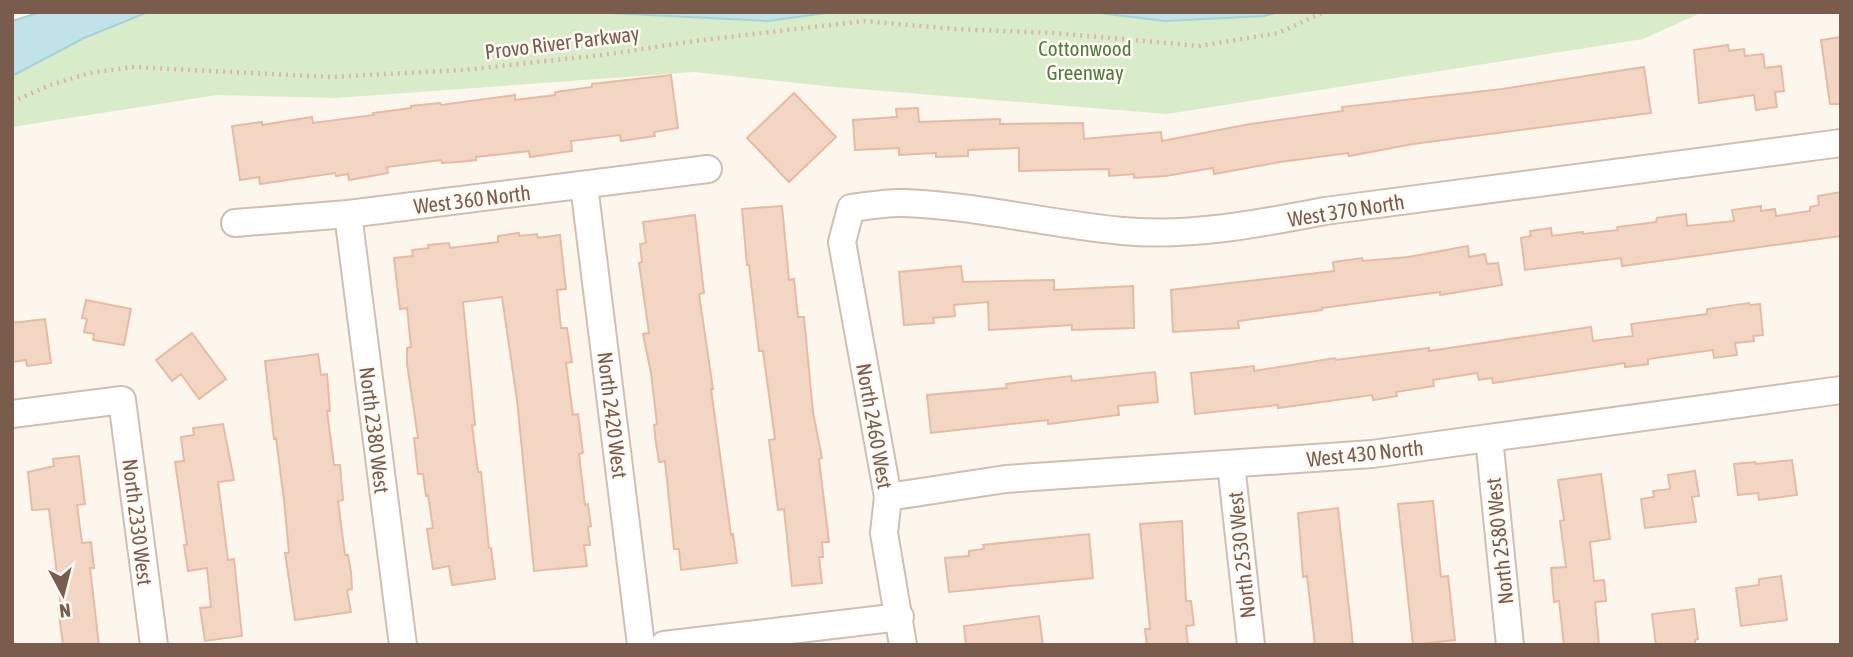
<svg xmlns="http://www.w3.org/2000/svg" width="1853" height="657" font-family="'Asap Condensed',sans-serif">
<style>
.green{fill:#d8ecc9}
.water{fill:#bfe3e8;stroke:#a5d3da;stroke-width:2}
.building{fill:#f3d5c3;stroke:#e6bba3;stroke-width:2}
.lines{fill:none;stroke-linecap:round;stroke-linejoin:round}
.street-casing{stroke:#d1beb0;stroke-width:30}
.path{stroke:#d9b8a5;stroke-width:4.5;stroke-dasharray:2 5;stroke-linecap:butt}
.street{stroke:#fff;stroke-width:26}
.labels{text-anchor:middle;dominant-baseline:central;stroke-width:5;stroke-linejoin:round;paint-order:stroke}
.street-label{font-size:21px;fill:#7a5c4d;stroke:#fffaf3}
.park-label{font-size:21px;fill:#537a41;stroke:#fffaf3}
</style>
<rect width="100%" height="100%" fill="#fdf6ec"/>
<path class="green" d="M148,12H588L768,21L833,12H1091L1165,21L1264,16L1279,12H1703L1643,39L1167,114L835,87L695,72L336,98L217,95L12,127V76L84,38Z"/>
<path class="water" d="M41,12H148L84,38L12,76V21Z
M588,12H833L768,21Z
M1091,12H1279L1264,16L1165,21Z"/>
<path class="building" d="M1841,37V104H1830L1821,40Z
M1728,45L1729,51L1744,49L1745,56L1763,54L1765,68L1781,66L1784,91L1775,92L1777,107L1756,110L1754,95L1699,103L1694,50Z
M1644,67L1651,113L1413,144L1349,156L1348,153L1280,162L1214,174L1213,168L1165,176L1134,178V174L1109,176V169L1019,171V148L968,150V156L936,157V153L899,155V148L855,150L853,120L897,117L896,109L918,108L919,122L1000,119V124L1083,123L1084,139L1161,132L1162,141L1250,124L1343,111L1342,107L1502,89Z
M671,75L678,128L654,132L655,136L621,141L620,135L571,141L572,151L530,157L529,151L476,157V160L458,162L442,163L441,160L387,167L388,173L349,180L348,174L336,176L335,173L260,184L259,177L240,180L232,126L262,122V125L312,117L313,123L374,115L373,113L411,108V106L440,103L441,105L515,95V100L555,95V92L592,87V84Z
M794,93L836,137L789,182L747,138Z
M1841,192V236L1622,266L1621,258L1525,270L1521,238L1531,236L1530,231L1551,228L1552,236L1583,232V234L1618,230L1617,227L1656,222L1657,218L1686,214L1687,226L1734,221L1732,210L1761,206V211L1775,209L1776,216L1810,211V207L1819,205L1818,196Z
M782,206L789,280L794,279L798,317H804L813,412L822,458L819,459L829,542H822L823,557H819L822,583L792,586L784,509L778,510L769,440L775,439L763,351H759L749,265H747L742,209Z
M695,215L704,293L699,294L713,389H711L731,535L733,534L737,563L681,570L679,549H674L665,461L659,462L656,443L654,425L657,424L651,373L643,334L649,333L639,263L642,262L640,244L646,243L643,222Z
M519,233V236L537,234L538,238L560,235L566,289L557,290L561,328H567L572,362L566,363L573,415L578,414L583,453L579,454L585,505L588,504L591,526L588,527L590,545H584L587,566L534,571L517,400L502,297L463,302L475,425H472L478,472H481L489,548H491L495,579L452,585L449,566L433,569L427,529L433,528L428,495L426,496L423,474H418L414,438H418L407,364V348L411,347L407,308L400,309L394,258L413,256L412,250L429,248L428,245L449,243L450,248L498,242V236Z
M1468,246L1469,257L1485,254L1487,264L1498,263L1502,285L1440,295V292L1322,308V310L1238,321L1239,328L1173,332L1171,290L1334,271L1333,262L1362,258L1363,261L1408,257Z
M961,266L963,282L1054,280V290L1133,286L1134,328L1072,330V325L989,330L988,302L954,305L955,316L933,318L934,323L904,325L899,272Z
M86,300L131,309L124,345L93,340L94,334L84,332L87,319L82,318Z
M1749,303L1750,305L1760,304L1763,335L1753,336L1754,341L1735,343L1737,355L1714,358L1713,350L1648,359V364L1625,367V363L1493,383L1492,378L1479,380L1477,373L1433,380L1434,386L1396,392L1397,396L1373,400L1372,395L1278,408V405L1195,414L1191,373L1254,366V371L1335,358L1336,360L1429,348V351L1591,327L1593,341L1633,336L1631,324L1707,314V309Z
M45,319L51,363L27,366L26,360L12,362V323Z
M192,333L226,379L199,399L181,374L172,381L156,360Z
M318,354L321,375L327,374L330,411H327L334,465H340L343,500L338,501L345,555H348L351,572L352,589L347,590L351,612L295,620L285,553H289L284,500L276,438L274,439L265,361Z
M1155,372L1158,402L1118,406L1119,415L1048,424V420L931,433L927,395L1007,388L1006,384L1071,376L1072,381Z
M223,424L234,480L218,482L228,560L234,559L242,636L205,641L200,608L211,607L207,568L188,571L184,545H187L175,462L184,461L181,437L194,435L193,428Z
M79,456L85,504L77,505L82,543L91,542L94,568H90L99,645H63L58,607H61L49,509L32,510L28,472L54,466L53,459Z
M1792,460L1797,495L1759,500L1758,493L1738,495L1734,464L1755,462L1756,464Z
M1695,471L1699,496L1692,497L1696,522L1645,528L1641,499L1654,497L1653,491L1670,489L1668,475Z
M1601,474L1610,539L1590,542L1594,581L1604,580L1606,601L1595,602L1599,645H1564L1559,601L1554,602L1551,568L1566,567L1560,521L1564,520L1558,480Z
M1433,501L1441,577L1448,576L1455,640L1413,645L1398,504Z
M1338,508L1353,645H1315L1307,576L1303,577L1298,513Z
M1182,521L1186,601H1191L1194,625L1186,626L1188,645H1147L1145,629H1150L1140,524Z
M1089,534L1093,578L949,592L945,558L969,556V551L984,549L983,545Z
M1781,576L1787,620L1741,626L1736,588L1759,585V579Z
M1694,609L1698,639L1695,640V645H1656L1652,614Z
M1039,616L1043,645H966L964,626Z"/>
<g class="lines">
<g class="street-casing">
<path id="street" d="M584,185L641,645
M348,214L403,645
M235,223L348,214L708,169
M12,414L122,400L154,645
M1489,438L1510,645
M1231,464L1251,645
M888,497L1006,479L1372,454L1841,390
M664,645L900,617
M903,645L884,533L888,497L842,242L851,208C868,206 887,202 904,203C978,206 1049,224 1122,231C1190,237 1258,224 1325,211L1841,143"/>
</g>
<path class="path" d="M12,102L50,85L90,73L132,67L331,77L462,70L603,55L695,41L864,21L955,29L1054,33L1200,46L1278,33L1324,12"/>
<use href="#street" class="street"/>
</g>
<g class="labels">
<g class="street-label">
<text transform="translate(562 42) rotate(-7)">Provo River Parkway</text>
<text transform="translate(472 199) rotate(-7)">West 360 North</text>
<text transform="translate(1346 210) rotate(-9)">West 370 North</text>
<text transform="translate(613 415) rotate(83)">North 2420 West</text>
<text transform="translate(875 426) rotate(80)">North 2460 West</text>
<text transform="translate(375 430) rotate(83)">North 2380 West</text>
<text transform="translate(1365 453) rotate(-6)">West 430 North</text>
<text transform="translate(138 522) rotate(83)">North 2330 West</text>
<text transform="translate(1499 541) rotate(-96)">North 2580 West</text>
<text transform="translate(1241 555) rotate(-96)">North 2530 West</text>
</g>
<g class="park-label">
<text x="1085" y="48">Cottonwood<tspan x="1085" dy="24">Greenway</tspan></text>
</g>
</g>
<rect width="1853" height="657" fill="none" stroke="#7a5c4d" stroke-width="28"/>
<g transform="translate(63 594) rotate(173)" stroke="#fffaf3" stroke-width="5" paint-order="stroke">
<path d="M0-5L12 26L0 18L-12 26Z" fill="#7a5c4d"/>
<text y="-10" font-size="19" font-weight="bold" text-anchor="middle" fill="#7a5c4d">N</text>
</g>
</svg>
